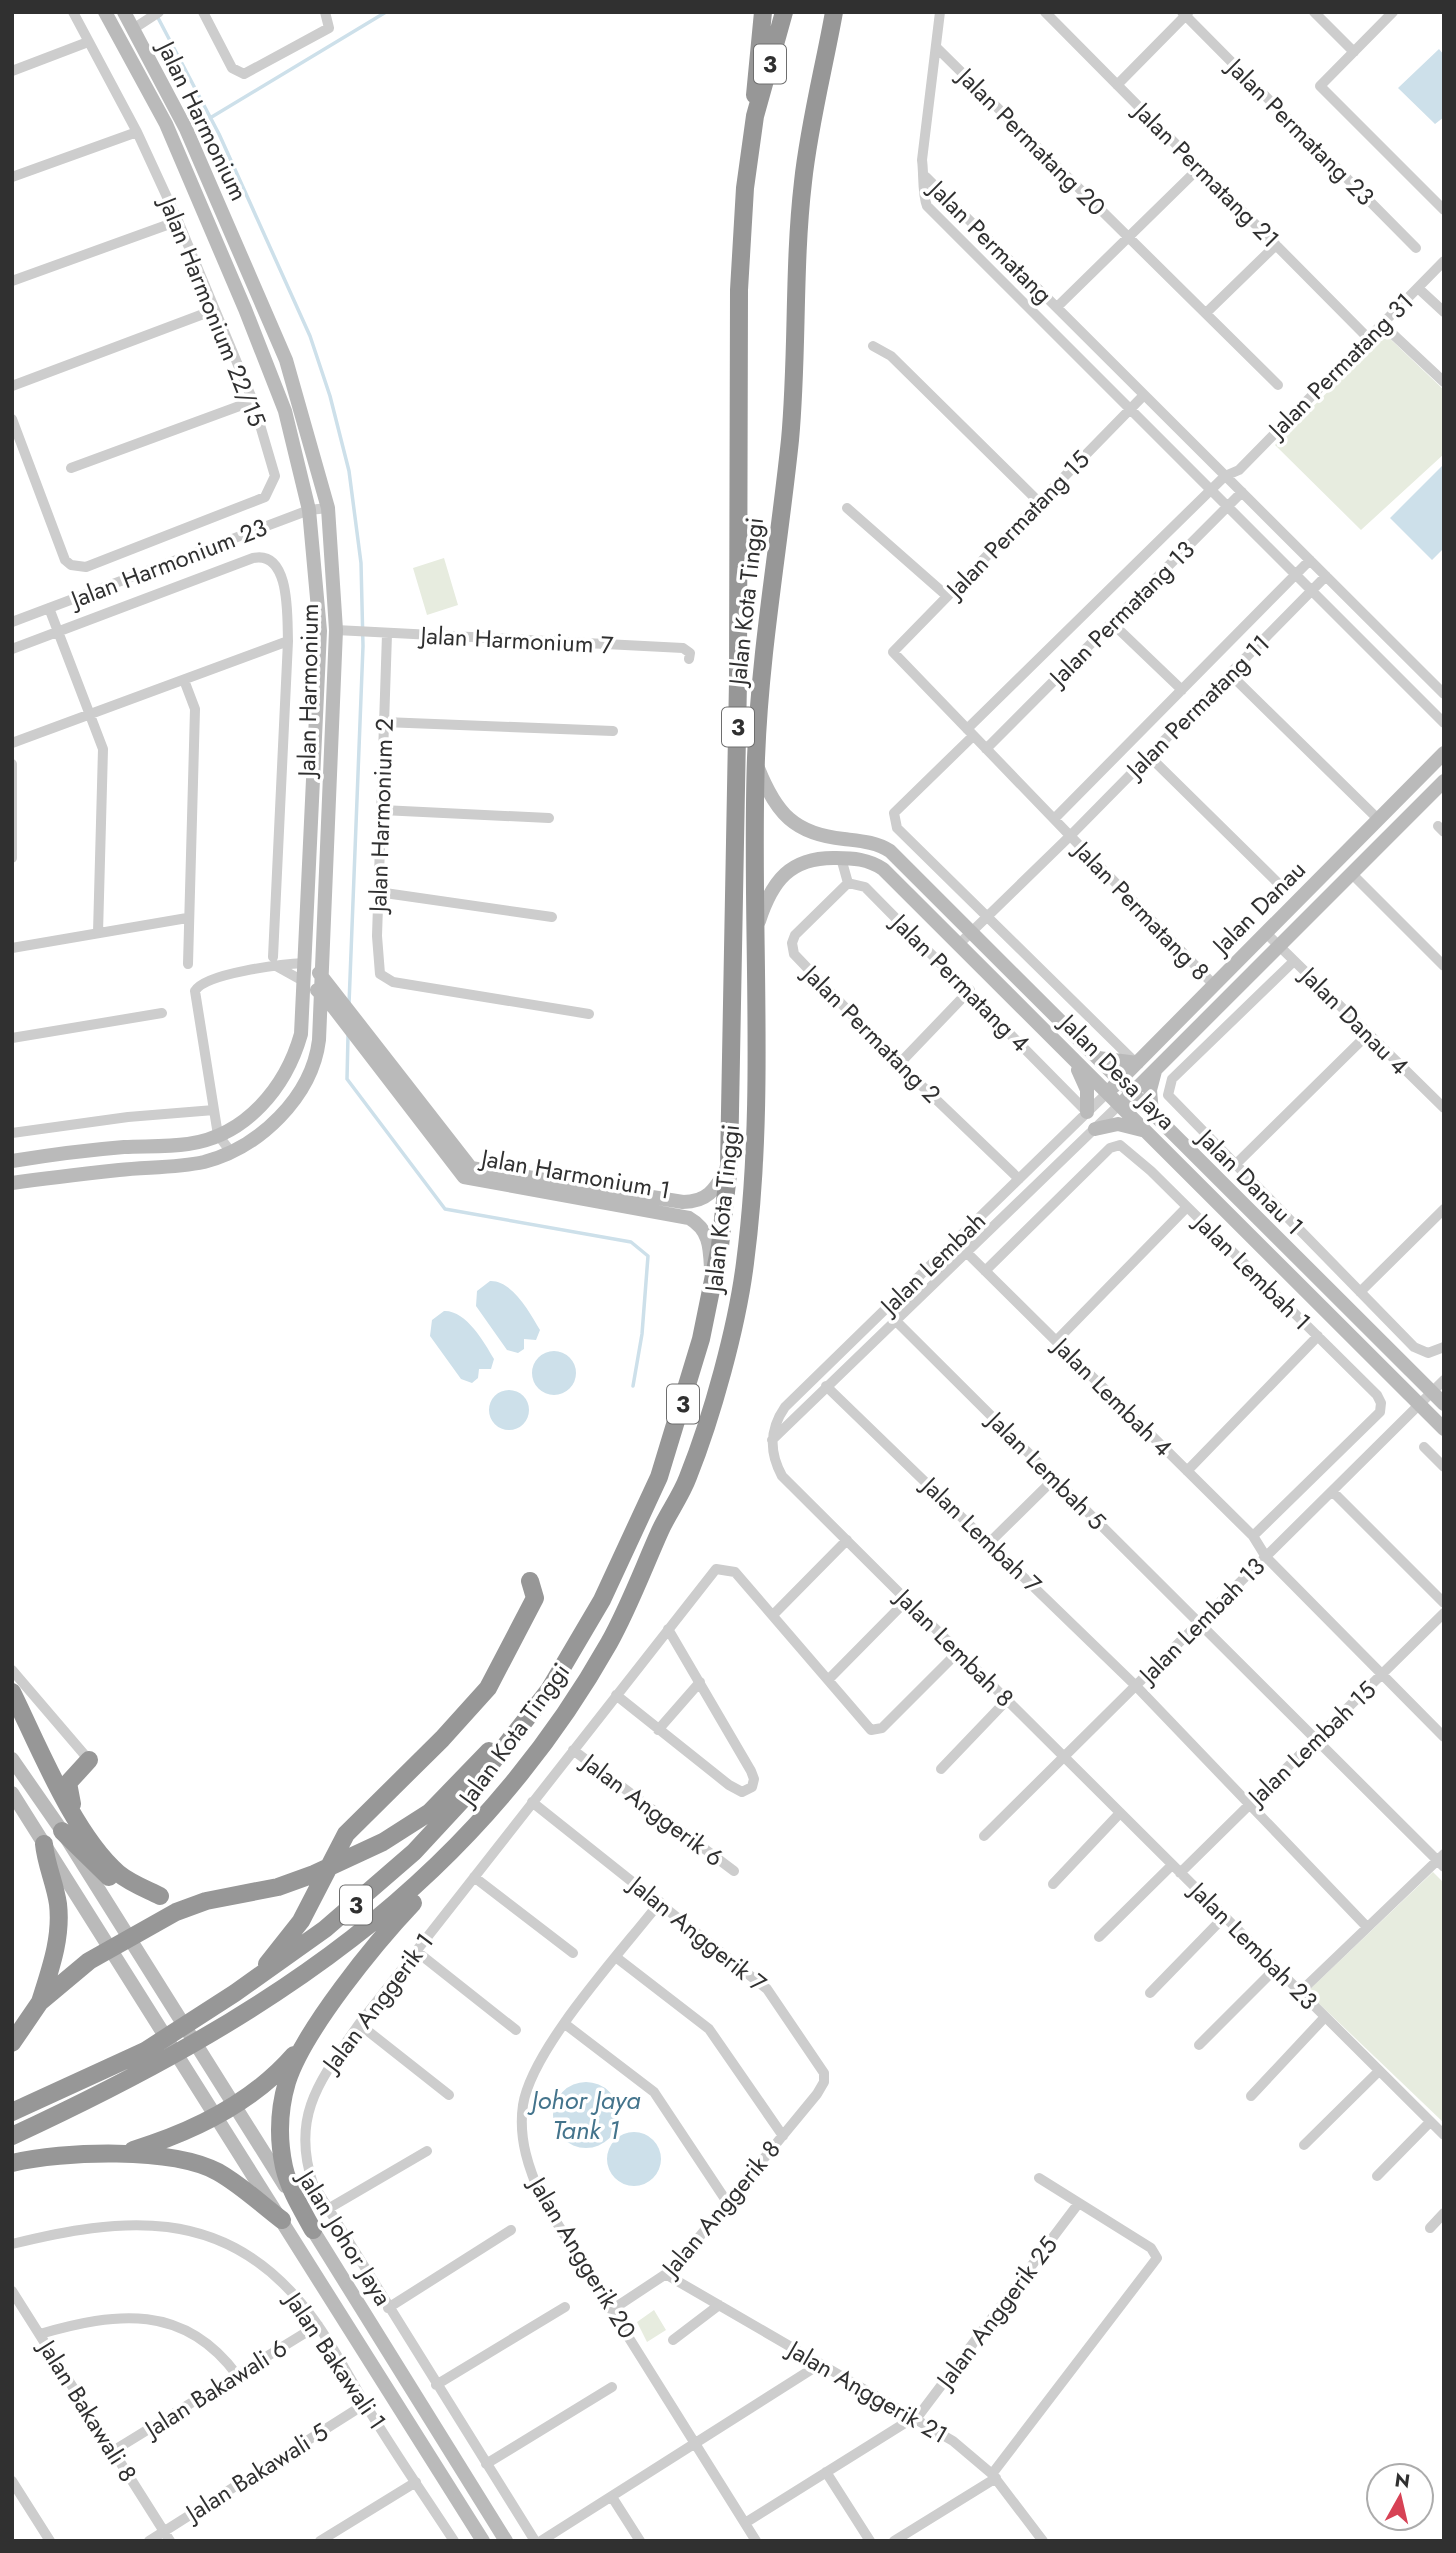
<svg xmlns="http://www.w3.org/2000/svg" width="1456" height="2553" font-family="Jost,sans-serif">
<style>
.green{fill:#e7ecdf}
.water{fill:#cde0ea}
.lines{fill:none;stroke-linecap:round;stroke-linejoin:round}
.stream{stroke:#cde0ea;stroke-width:3.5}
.street{stroke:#cdcdcd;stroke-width:10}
.secondary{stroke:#bababa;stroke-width:14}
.highway{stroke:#979797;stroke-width:18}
.labels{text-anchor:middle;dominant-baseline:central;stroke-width:7;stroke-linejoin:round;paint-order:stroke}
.shield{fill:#fff;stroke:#6e6e6e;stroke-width:2}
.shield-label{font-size:23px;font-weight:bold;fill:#303030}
.street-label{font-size:24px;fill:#303030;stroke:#fff}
.water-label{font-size:26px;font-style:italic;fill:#44748c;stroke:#fff}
</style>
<rect width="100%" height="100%" fill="#fff"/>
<path class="green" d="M1385,334L1444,390V454L1361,530L1275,445Z
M444,558L458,605L427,615L413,568Z
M1433,1872L1444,1883V2123L1307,1992Z
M654,2310L666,2330L647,2342L637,2322Z"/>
<path class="water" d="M1439,49L1444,55V117L1435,124L1398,88Z
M1444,464V548L1432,560L1390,518Z
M490,1281C512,1280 530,1313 540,1330L536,1340L524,1339V1349L518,1353L507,1350L476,1306L477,1291Z
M444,1311C466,1310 484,1342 494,1359L491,1369H479L478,1378L472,1383L461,1379L430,1336L432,1320Z
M532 1373a22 22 0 1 1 44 0a22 22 0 1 1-44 0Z
M489 1410a20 20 0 1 1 40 0a20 20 0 1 1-40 0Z
M553 2115a33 33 0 1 1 66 0a33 33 0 1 1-66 0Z
M607 2159a27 27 0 1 1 54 0a27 27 0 1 1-54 0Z"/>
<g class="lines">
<path class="stream" d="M156,14L219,134L310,336L330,396L349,471L361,563L363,646L349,1004
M210,118L386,12
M348,1036L347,1079L445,1209L631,1242L648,1256L642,1334L633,1386"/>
<path class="street" d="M203,12L232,68L244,74L329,28L325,12
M940,12L922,160C924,174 922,194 927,206L1444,723
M1045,12L1368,338
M1182,12L1416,248
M1314,12L1354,52
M1393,12L1320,86L1444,210
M133,29L159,12
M937,48L1278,385
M12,71L88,42
M1117,85L1188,13
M12,177L137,132
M926,177L1444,694
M12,281L178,221
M1418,288L1444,312
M1057,307L1199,168
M1206,313L1276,245
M1382,324L1444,382
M873,346L891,356L1039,502
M12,386L214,310
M1144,395L893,652L1214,985
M12,419L65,560L71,565L86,567L265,497L275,476L253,401L178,221L137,132L73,12
M71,468L253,401
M847,508L947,596
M49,608L103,749L98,933
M12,622L309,510L328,508
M1112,623L1182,690
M336,630L683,648L690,653L689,659
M387,634L377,936L380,974L393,982L589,1014
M12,649L253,558C291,550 287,618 288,641L273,957
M1230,674L1378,819
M184,680L195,709L188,964
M384,722L613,731
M967,729L1225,476L1239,470L1444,261
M973,736L894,813L897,828L1136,1063
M12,743L288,641
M986,749L1242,492
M1149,756L1277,882
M12,764V858
M382,810L549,818
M1054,819L1310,560
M1438,826L1444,832
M841,858L848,883L865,887L1087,1112
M1351,873L1444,966
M848,883L795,935L792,943L794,954L899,1064L1019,1179
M378,892L552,917
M1266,933L1444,1108
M958,945L1070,836L1326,576
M12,948L187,918
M1294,961L1172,1079L1168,1095L1414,1347L1428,1353L1444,1347
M276,966L303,981
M12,1038L162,1013
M899,1064L970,990
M1107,1093L785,1407C769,1430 769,1452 782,1476L1444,2135
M12,1133L128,1117L214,1110
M231,1152L218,1135L195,991C205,973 283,964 305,963
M1235,1165L1368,1034
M955,1241L1253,1536L1266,1557L1444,1737
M985,1271L1110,1148L1120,1145L1151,1171L1377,1395L1381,1403L1380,1412L1253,1536
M1360,1292L1444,1209
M895,1320L1444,1867
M1057,1340L1187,1207
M826,1386L1136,1686L1367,1927
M772,1440L1119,1105
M1424,1447L1444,1467
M1187,1471L1318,1336
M1332,1491L1444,1603
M990,1542L1055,1478
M773,1615L847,1540
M12,1670L89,1760
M828,1680L907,1600
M616,1695L729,1785L742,1792L752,1787L754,1779L751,1771L668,1629
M658,1730L700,1682
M573,1750L734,1871
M941,1769L1007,1700
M532,1802L767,1989L824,2073V2082L817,2094L672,2270L613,2309
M984,1836L1444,1380
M1180,1873L1444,1613
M474,1877L573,1953
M1053,1884L1120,1813
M660,1902C622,1951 532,2048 523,2105C518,2139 529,2169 542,2199L756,2541
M1099,1937L1172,1865
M416,1951L516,2030
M617,1958L709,2029L783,2136
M1300,1992L1444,1854
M1150,1993L1224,1917
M359,2024L449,2095
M565,2024L654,2092L727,2202
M1199,2045L1276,1968
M1251,2096L1325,2017
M1304,2145L1379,2071
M1377,2176L1430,2122
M326,2210L427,2151
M1430,2228L1444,2213
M12,2244C121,2217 221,2206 301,2303C326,2333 344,2368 364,2402C392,2449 424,2495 454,2541
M667,2275L953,2441L992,2474L1043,2541
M12,2291L170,2541
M388,2308L511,2230
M40,2334C116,2312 184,2303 237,2375
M673,2340L719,2305
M436,2385L565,2307
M916,2419L1078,2204
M113,2451L318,2325
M486,2464L612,2387
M826,2472L870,2541
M992,2474L1157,2258L1151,2248L1039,2178
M12,2481L50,2541
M612,2497L640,2541
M745,2523L913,2418
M149,2541L365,2404
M320,2541L416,2482
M535,2541L313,2184C290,2115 321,2079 359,2024L716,1569L735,1572L871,1730L882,1728L958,1652
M541,2541L820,2364
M894,2541L996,2478"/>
<path class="secondary" d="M758,768C776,813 794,834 844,839C860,841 876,842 890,851L1444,1404
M759,921C772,881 790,857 836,858C853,858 868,859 883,869L1444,1429
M319,973L471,1168L683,1202C708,1202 715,1189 727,1169
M317,990L334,1008L464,1177L689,1218C710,1230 710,1248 711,1269
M1098,1058L1137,1063
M1078,1070L1087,1090V1112
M1113,1087L1444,753
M1125,1100L1444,781
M1152,1113L1150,1090L1155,1071
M1095,1129L1118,1124L1142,1130
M12,1161C49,1155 87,1150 124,1147C145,1146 167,1147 188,1144C246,1136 286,1087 301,1034L320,631L309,510L285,411L245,309L166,124L105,12
M12,1183C48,1178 83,1174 119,1170C147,1167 176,1168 204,1162C259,1148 312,1097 319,1040L336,630L328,508L286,360L186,129L124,12
M12,1759L62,1831L285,2186
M12,1793C168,2043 327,2291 483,2541
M309,2224L506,2541"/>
<path class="highway" d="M755,95L763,12
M12,1692C38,1745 74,1835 118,1873C130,1883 146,1889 160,1896
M72,1804L68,1783L89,1760
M62,1831L109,1877
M267,1964L301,1921L346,1834L442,1739L488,1688L535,1598L530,1581
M40,2002C50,1970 62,1938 58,1904C55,1883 46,1865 44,1844
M12,2043L40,2002L89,1961L176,1912L206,1901L278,1887L314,1874L383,1842L430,1812L489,1751
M12,2112L145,2051L235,1993L325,1929L414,1852L465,1797L549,1690L602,1600L659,1477L701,1339L720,1246L729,1165L738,681L739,290L745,188L755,116L784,12
M12,2136C262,2020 470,1889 609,1643C629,1607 643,1569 660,1531C668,1513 681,1496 688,1477C712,1417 737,1327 745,1263C767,1096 750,926 756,758C760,651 779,546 790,440C798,354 793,267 803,182C809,125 824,68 834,12
M133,2150C192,2132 253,2102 294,2055
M12,2163C63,2151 172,2147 218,2172C241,2185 261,2204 282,2220
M313,2230C302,2210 289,2189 284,2167C278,2139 279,2109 287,2082C303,2031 376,1942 413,1903"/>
</g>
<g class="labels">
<g class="shield">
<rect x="754" y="44.5" width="32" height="39" rx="5"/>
<rect x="722" y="707.5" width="32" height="39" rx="5"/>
<rect x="667" y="1384.5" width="32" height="39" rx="5"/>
<rect x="340" y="1885.5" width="32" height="39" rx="5"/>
</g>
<g class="shield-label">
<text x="770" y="64">3</text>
<text x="738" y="727">3</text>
<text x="683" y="1404">3</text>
<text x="356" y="1905">3</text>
</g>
<g class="street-label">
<text transform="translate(203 121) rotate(64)">Jalan Harmonium</text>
<text transform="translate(1301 132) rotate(45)">Jalan Permatang 23</text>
<text transform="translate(1032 142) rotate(45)">Jalan Permatang 20</text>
<text transform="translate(1207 175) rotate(45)">Jalan Permatang 21</text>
<text transform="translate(991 242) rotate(45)">Jalan Permatang</text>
<text transform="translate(213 312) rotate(68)">Jalan Harmonium 22/15</text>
<text transform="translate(1341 365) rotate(-45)">Jalan Permatang 31</text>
<text transform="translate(1018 524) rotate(-46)">Jalan Permatang 15</text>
<text transform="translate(169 563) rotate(-21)">Jalan Harmonium 23</text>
<text transform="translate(746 601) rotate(-84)">Jalan Kota Tinggi</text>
<text transform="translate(1122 613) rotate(-45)">Jalan Permatang 13</text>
<text transform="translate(517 640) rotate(3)">Jalan Harmonium 7</text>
<text transform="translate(308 690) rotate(-89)">Jalan Harmonium</text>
<text transform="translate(1198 706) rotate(-45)">Jalan Permatang 11</text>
<text transform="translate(381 815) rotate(-88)">Jalan Harmonium 2</text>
<text transform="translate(1259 907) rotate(-45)">Jalan Danau</text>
<text transform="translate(1142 911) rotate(46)">Jalan Permatang 8</text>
<text transform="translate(961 983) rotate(45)">Jalan Permatang 4</text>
<text transform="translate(1355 1021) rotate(45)">Jalan Danau 4</text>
<text transform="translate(872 1034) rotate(45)">Jalan Permatang 2</text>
<text transform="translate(1118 1072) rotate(45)">Jalan Desa Jaya</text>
<text transform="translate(576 1174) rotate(10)">Jalan Harmonium 1</text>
<text transform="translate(1251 1182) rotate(45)">Jalan Danau 1</text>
<text transform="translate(722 1208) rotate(-84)">Jalan Kota Tinggi</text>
<text transform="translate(933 1263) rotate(-44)">Jalan Lembah</text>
<text transform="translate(1253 1272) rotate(45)">Jalan Lembah 1</text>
<text transform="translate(1113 1397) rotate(45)">Jalan Lembah 4</text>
<text transform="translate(1047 1471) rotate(45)">Jalan Lembah 5</text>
<text transform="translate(982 1535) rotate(44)">Jalan Lembah 7</text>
<text transform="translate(1202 1620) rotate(-45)">Jalan Lembah 13</text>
<text transform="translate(955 1648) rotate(45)">Jalan Lembah 8</text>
<text transform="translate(514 1734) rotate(-54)">Jalan Kota Tinggi</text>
<text transform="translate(1312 1743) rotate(-44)">Jalan Lembah 15</text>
<text transform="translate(653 1810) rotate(37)">Jalan Anggerik 6</text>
<text transform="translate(698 1934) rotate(39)">Jalan Anggerik 7</text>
<text transform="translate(1254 1946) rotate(45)">Jalan Lembah 23</text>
<text transform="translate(378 2002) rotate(-53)">Jalan Anggerik 1</text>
<text transform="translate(721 2208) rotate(-50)">Jalan Anggerik 8</text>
<text transform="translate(345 2238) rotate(58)">Jalan Johor Jaya</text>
<text transform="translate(583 2258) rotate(59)">Jalan Anggerik 20</text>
<text transform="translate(997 2312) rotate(-53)">Jalan Anggerik 25</text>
<text transform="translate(336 2361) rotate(56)">Jalan Bakawali 1</text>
<text transform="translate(216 2388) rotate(-32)">Jalan Bakawali 6</text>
<text transform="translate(868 2392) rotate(30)">Jalan Anggerik 21</text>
<text transform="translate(88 2411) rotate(58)">Jalan Bakawali 8</text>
<text transform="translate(257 2472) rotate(-32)">Jalan Bakawali 5</text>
</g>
<g class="water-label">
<text x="586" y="2100">Johor Jaya<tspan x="586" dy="30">Tank 1</tspan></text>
</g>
</g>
<rect width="1456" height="2553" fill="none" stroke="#303030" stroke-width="28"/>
<g transform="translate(1400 2497) rotate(8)"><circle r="33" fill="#ffffff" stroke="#acacac" stroke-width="2"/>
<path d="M0-5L12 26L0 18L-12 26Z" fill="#d74255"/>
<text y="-10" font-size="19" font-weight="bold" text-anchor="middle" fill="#303030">N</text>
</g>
</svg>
